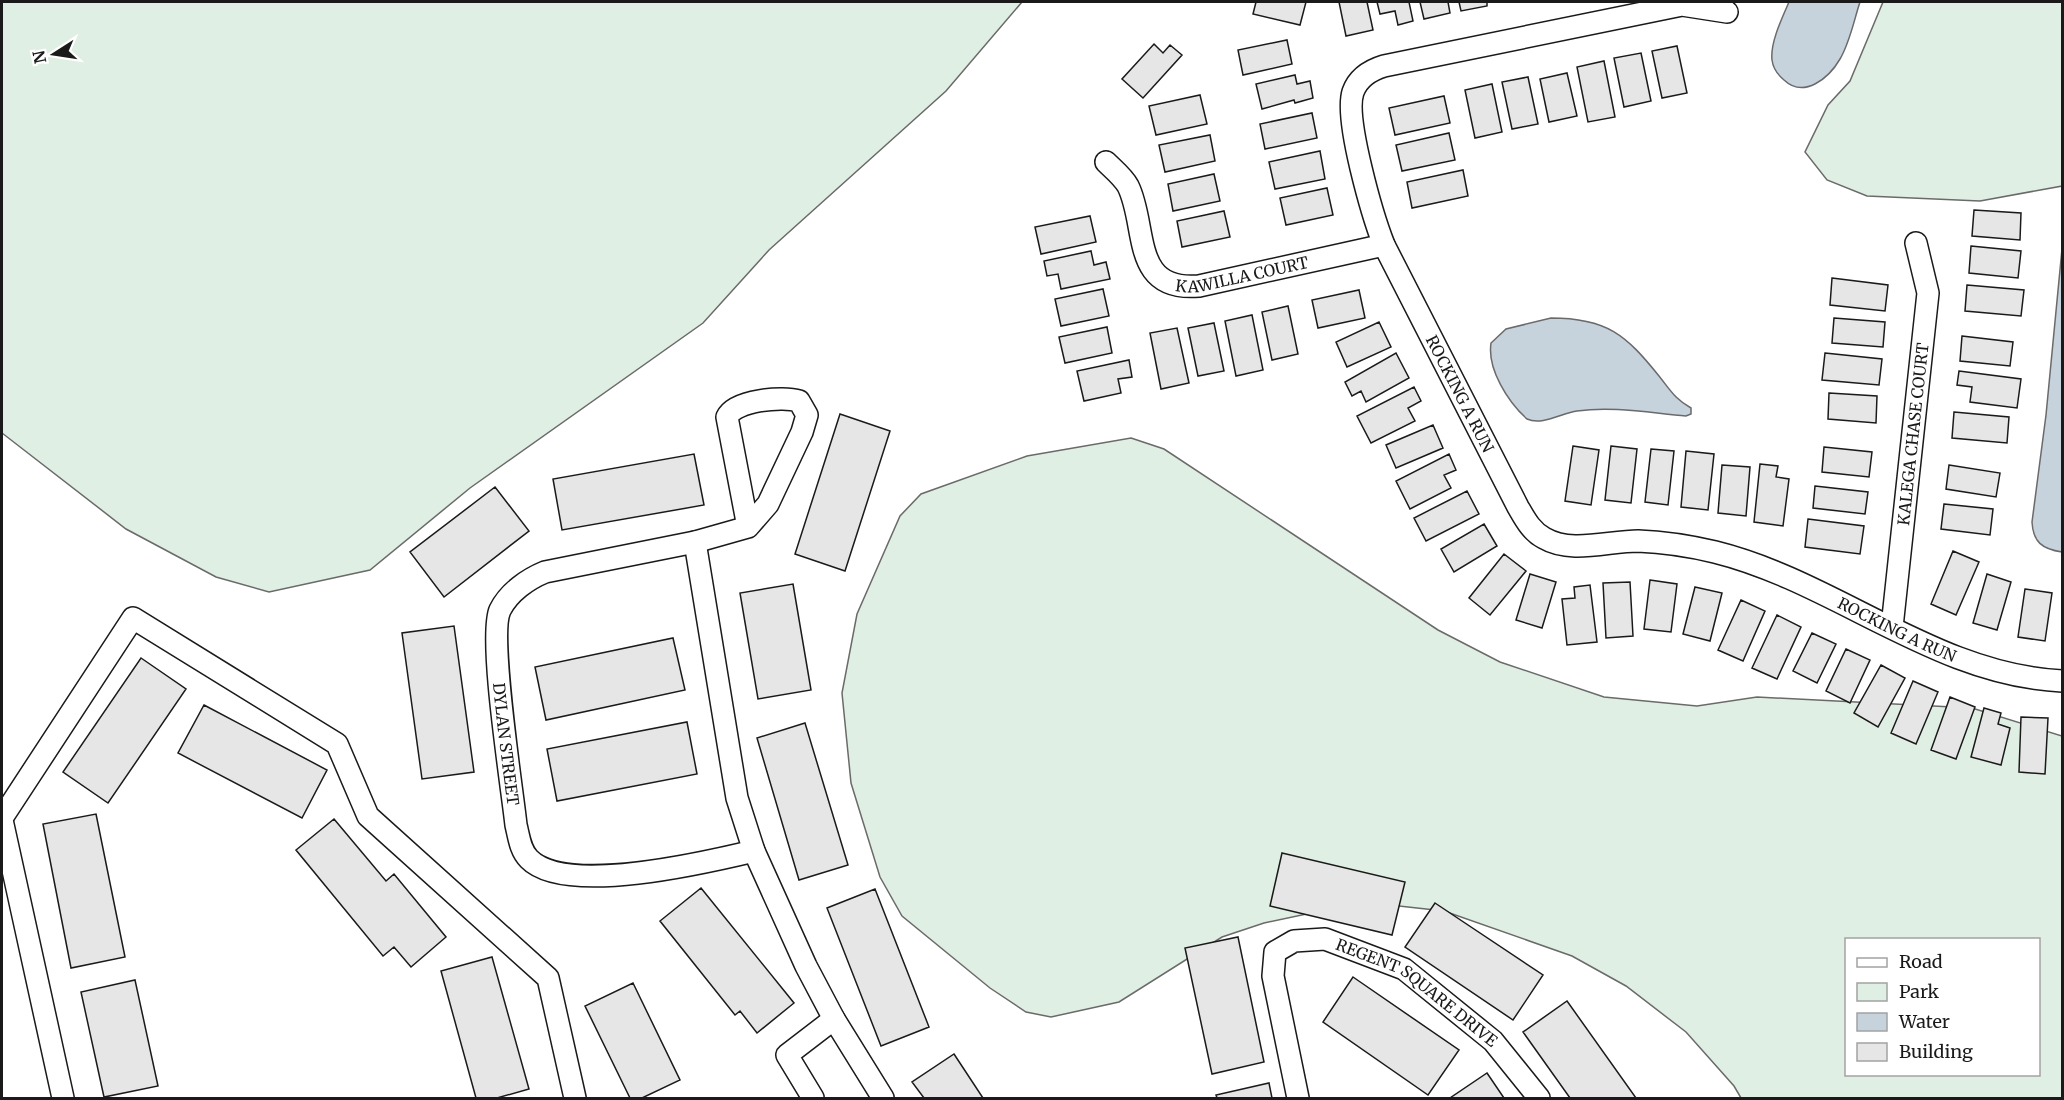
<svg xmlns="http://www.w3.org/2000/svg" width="2064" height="1100" font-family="Merriweather,serif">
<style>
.green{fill:#e0efe3;stroke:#6a6a6a;stroke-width:1.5;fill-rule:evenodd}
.water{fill:#c6d2dc;stroke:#6a6a6a;stroke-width:1.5}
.building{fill:#e6e6e6;stroke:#1a1a1a;stroke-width:1.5}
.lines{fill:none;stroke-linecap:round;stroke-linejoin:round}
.minor-casing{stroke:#1a1a1a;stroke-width:24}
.minor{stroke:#fff;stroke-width:21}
.labels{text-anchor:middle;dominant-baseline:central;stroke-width:4.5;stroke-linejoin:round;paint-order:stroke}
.street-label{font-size:16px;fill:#1a1a1a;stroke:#fff}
</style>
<rect width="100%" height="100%" fill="#fff"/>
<path class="green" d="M2,2H1022L946,91L769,250L703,323L470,488L370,570L269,592L216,577L126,529L2,433Z
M1883,2H2062V186L1980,201L1867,196L1827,180L1805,152L1828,105L1850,81Z
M1131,438L1164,449L1438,630L1500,662L1604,697L1697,706L1757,697L1972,708L2062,736V1098H1741L1734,1086L1686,1032L1626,986L1572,956L1444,911L1363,902L1264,923L1222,937L1119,1002L1051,1017L1026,1012L990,988L902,916L880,877L851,783L842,693L857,614L900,516L921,494L1027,456ZM1846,940H2038V1074H1846Z"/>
<path class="water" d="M1789,2H1860C1854,20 1850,42 1840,59C1829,78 1804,99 1784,80C1778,75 1773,68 1772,60C1770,43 1782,18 1789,2Z
M2062,249V552C2042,549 2033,542 2032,522L2046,415Z
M1551,318C1607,318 1626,335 1659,376C1671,391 1675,399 1691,408V414L1686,416C1650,413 1613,406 1577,411C1562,413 1542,426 1527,419C1508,402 1487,369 1491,343L1506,329Z"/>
<path class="building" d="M1256,2H1306L1300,25L1253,14Z
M1339,2H1367L1373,30L1346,36Z
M1377,2H1409L1413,21L1398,25L1395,11L1380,14Z
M1420,2H1448L1450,13L1424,19Z
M1459,2H1487V6L1461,11Z
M1287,40L1292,64L1243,75L1238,50Z
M1154,44L1163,53L1170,45L1182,55L1143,98L1122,79Z
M1677,46L1687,93L1662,98L1652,51Z
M1641,53L1651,101L1624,107L1614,58Z
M1604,61L1615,117L1588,122L1577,67Z
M1567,73L1577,116L1549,122L1540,79Z
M1295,75L1297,84L1310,81L1313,98L1295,103L1294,100L1262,109L1256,84Z
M1528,77L1538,124L1512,129L1502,82Z
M1492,84L1502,132L1475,138L1465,90Z
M1200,95L1207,124L1156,135L1149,106Z
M1444,96L1450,123L1395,135L1389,108Z
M1312,113L1317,138L1265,149L1260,124Z
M1449,133L1455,160L1402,171L1396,145Z
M1210,135L1215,161L1165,172L1159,145Z
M1320,151L1325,179L1275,189L1269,162Z
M1463,170L1468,196L1412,208L1407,182Z
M1214,174L1220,201L1173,211L1168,184Z
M1327,188L1333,215L1286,225L1280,198Z
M1974,210L2021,213L2020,240L1972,236Z
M1224,211L1230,237L1182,247L1177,221Z
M1090,216L1096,242L1041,254L1035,227Z
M1971,246L2021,251L2018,278L1969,273Z
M1091,251L1094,265L1106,262L1110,279L1061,289L1058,274L1047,276L1044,261Z
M1832,278L1888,285L1885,311L1830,305Z
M1967,285L2024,290L2021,316L1965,311Z
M1103,289L1109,316L1061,326L1055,299Z
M1359,290L1365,318L1318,328L1312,300Z
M1288,306L1298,354L1272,360L1262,312Z
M1252,315L1263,370L1236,376L1225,321Z
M1834,318L1885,322L1883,347L1832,343Z
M1379,322L1391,347L1347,367L1336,342Z
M1214,323L1224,371L1198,376L1188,328Z
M1107,327L1112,353L1065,363L1059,337Z
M1177,328L1189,383L1161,389L1150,333Z
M1962,336L2013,342L2010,366L1960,361Z
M1396,353L1409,378L1366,402L1361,391L1352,396L1345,382Z
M1825,353L1882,359L1879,385L1822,380Z
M1129,360L1132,377L1118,379L1121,393L1084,401L1077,371Z
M1959,371L2021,379L2017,408L1970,402L1972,387L1957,385Z
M1414,387L1421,401L1408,408L1415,421L1371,443L1357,416Z
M1829,393L1877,396L1876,423L1828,419Z
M1954,412L2009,417L2007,443L1952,438Z
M840,414L890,431L845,571L795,554Z
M1433,425L1443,448L1396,468L1386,445Z
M1573,446L1599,450L1591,505L1565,501Z
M1611,446L1637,449L1631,503L1605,500Z
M1824,447L1872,452L1869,477L1822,472Z
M1651,449L1674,451L1668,505L1645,502Z
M1686,451L1714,454L1708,510L1681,507Z
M694,454L704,505L562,530L553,479Z
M1449,454L1456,470L1444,475L1451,488L1410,509L1396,481Z
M1760,464L1778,466L1776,477L1789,479L1783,526L1754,522Z
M1722,465L1750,467L1746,516L1718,513Z
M1949,465L2000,473L1996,497L1946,489Z
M1815,486L1868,492L1865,514L1813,508Z
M495,487L529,531L444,597L410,552Z
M1467,491L1479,514L1426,541L1414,518Z
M1944,504L1993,509L1990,535L1941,529Z
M1808,519L1864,526L1860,554L1805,547Z
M1484,524L1497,546L1454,572L1441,549Z
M1953,551L1979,562L1956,615L1931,604Z
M1504,554L1526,571L1490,615L1469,598Z
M1530,574L1556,582L1542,628L1516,620Z
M1987,574L2011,582L1997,630L1973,623Z
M1650,580L1677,584L1671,632L1644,629Z
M1630,582L1633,636L1606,638L1603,583Z
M793,584L811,690L758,699L740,593Z
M1590,585L1597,642L1567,645L1562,599L1575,598L1574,587Z
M1695,587L1722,593L1710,641L1683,634Z
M2025,589L2052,593L2045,641L2018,637Z
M1741,600L1765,611L1743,661L1718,650Z
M1777,615L1801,627L1777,679L1752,668Z
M454,626L474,772L422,779L402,633Z
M1812,633L1836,644L1817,683L1793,671Z
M673,638L685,690L546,720L535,667Z
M1846,649L1870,660L1850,703L1826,691Z
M141,658L186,689L108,803L63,772Z
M1881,665L1905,678L1878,727L1854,713Z
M1913,681L1938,692L1916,744L1891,733Z
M1950,697L1975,707L1956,759L1931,750Z
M204,705L327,770L302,818L178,753Z
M1984,708L2001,713L1998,724L2010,728L2001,765L1971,757Z
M2021,717L2048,718L2045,774L2019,772Z
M687,722L697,774L557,801L547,749Z
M805,723L848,865L799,880L757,738Z
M96,814L125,957L71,968L43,824Z
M334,819L386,881L394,874L446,937L411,967L394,947L383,956L296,850Z
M1282,853L1405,882L1392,935L1270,906Z
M701,888L794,1003L757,1033L740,1011L735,1015L660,921Z
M875,889L929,1027L881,1046L827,908Z
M1435,903L1543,975L1513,1020L1405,947Z
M1238,937L1264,1062L1212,1074L1185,948Z
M492,957L529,1089L497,1098H476L441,971Z
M1353,977L1459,1050L1428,1095L1323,1022Z
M135,980L158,1086L104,1097L81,992Z
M633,983L680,1080L642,1098H630L585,1006Z
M1567,1001L1636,1098H1570L1523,1032Z
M954,1054L983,1098H924L912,1082Z
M1487,1073L1504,1098H1450Z
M1269,1083L1272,1098H1217L1216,1095Z"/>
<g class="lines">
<g class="minor-casing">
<g id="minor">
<path id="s1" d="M1727,12L1682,5L1384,66C1371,70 1358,78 1353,92C1344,119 1373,217 1384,245L1518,507C1525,519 1531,531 1544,538C1571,554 1608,541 1638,541C1664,542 1690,546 1715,552C1836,582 1935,675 2062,681"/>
<path id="s2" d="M1106,162C1113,169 1123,177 1128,186C1148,226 1130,292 1199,286L1384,245"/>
<path id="s3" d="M748,527L727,417C735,400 783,396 799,401L807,415L802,432L768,504L748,527L695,542L545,572C528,579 509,592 500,610C488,636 512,787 516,825C519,837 520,850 529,859C565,896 708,862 754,851"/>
<path d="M695,542L737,798L754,851L806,966L834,1019L883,1098"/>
<path id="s4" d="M1892,627L1928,293L1916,243"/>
<path d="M2,818L133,618L337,744L368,816L548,978L575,1098"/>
<path d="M2,820L63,1098"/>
<path d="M813,1098L787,1055L834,1019"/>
<path id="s5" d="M1298,1098L1273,976L1275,952L1294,941L1325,939L1404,969L1493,1041L1539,1098"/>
</g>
</g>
<use href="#minor" class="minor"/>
</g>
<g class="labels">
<g class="street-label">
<text stroke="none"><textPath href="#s2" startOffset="216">KAWILLA COURT</textPath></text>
<text stroke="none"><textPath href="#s1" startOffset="716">ROCKING A RUN</textPath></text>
<text stroke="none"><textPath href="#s4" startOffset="194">KALEGA CHASE COURT</textPath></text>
<text stroke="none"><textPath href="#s1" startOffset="1256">ROCKING A RUN</textPath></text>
<text stroke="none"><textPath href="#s3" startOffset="736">DYLAN STREET</textPath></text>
<text stroke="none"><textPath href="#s5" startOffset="309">REGENT SQUARE DRIVE</textPath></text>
</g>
</g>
<rect width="2064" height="1100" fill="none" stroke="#1a1a1a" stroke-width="6"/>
<rect x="1845" y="938" width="195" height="138" fill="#ffffff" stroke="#a3a3a3" stroke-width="1.5"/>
<rect x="1857" y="958" width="30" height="9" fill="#ffffff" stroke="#a3a3a3" stroke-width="1.5"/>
<text x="1899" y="968" font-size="18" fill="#1a1a1a">Road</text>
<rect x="1857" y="983" width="30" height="18" fill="#e0efe3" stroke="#a3a3a3" stroke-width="1.5"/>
<text x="1899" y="998" font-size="18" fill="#1a1a1a">Park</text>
<rect x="1857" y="1013" width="30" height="18" fill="#c6d2dc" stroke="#a3a3a3" stroke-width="1.5"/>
<text x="1899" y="1028" font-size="18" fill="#1a1a1a">Water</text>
<rect x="1857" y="1043" width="30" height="18" fill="#e6e6e6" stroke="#a3a3a3" stroke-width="1.5"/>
<text x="1899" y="1058" font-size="18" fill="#1a1a1a">Building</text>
<g transform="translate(54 54) rotate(258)" stroke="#ffffff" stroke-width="4.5" paint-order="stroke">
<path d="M0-4.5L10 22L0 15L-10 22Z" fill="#1a1a1a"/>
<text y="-9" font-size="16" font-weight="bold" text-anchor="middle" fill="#1a1a1a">N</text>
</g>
</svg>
